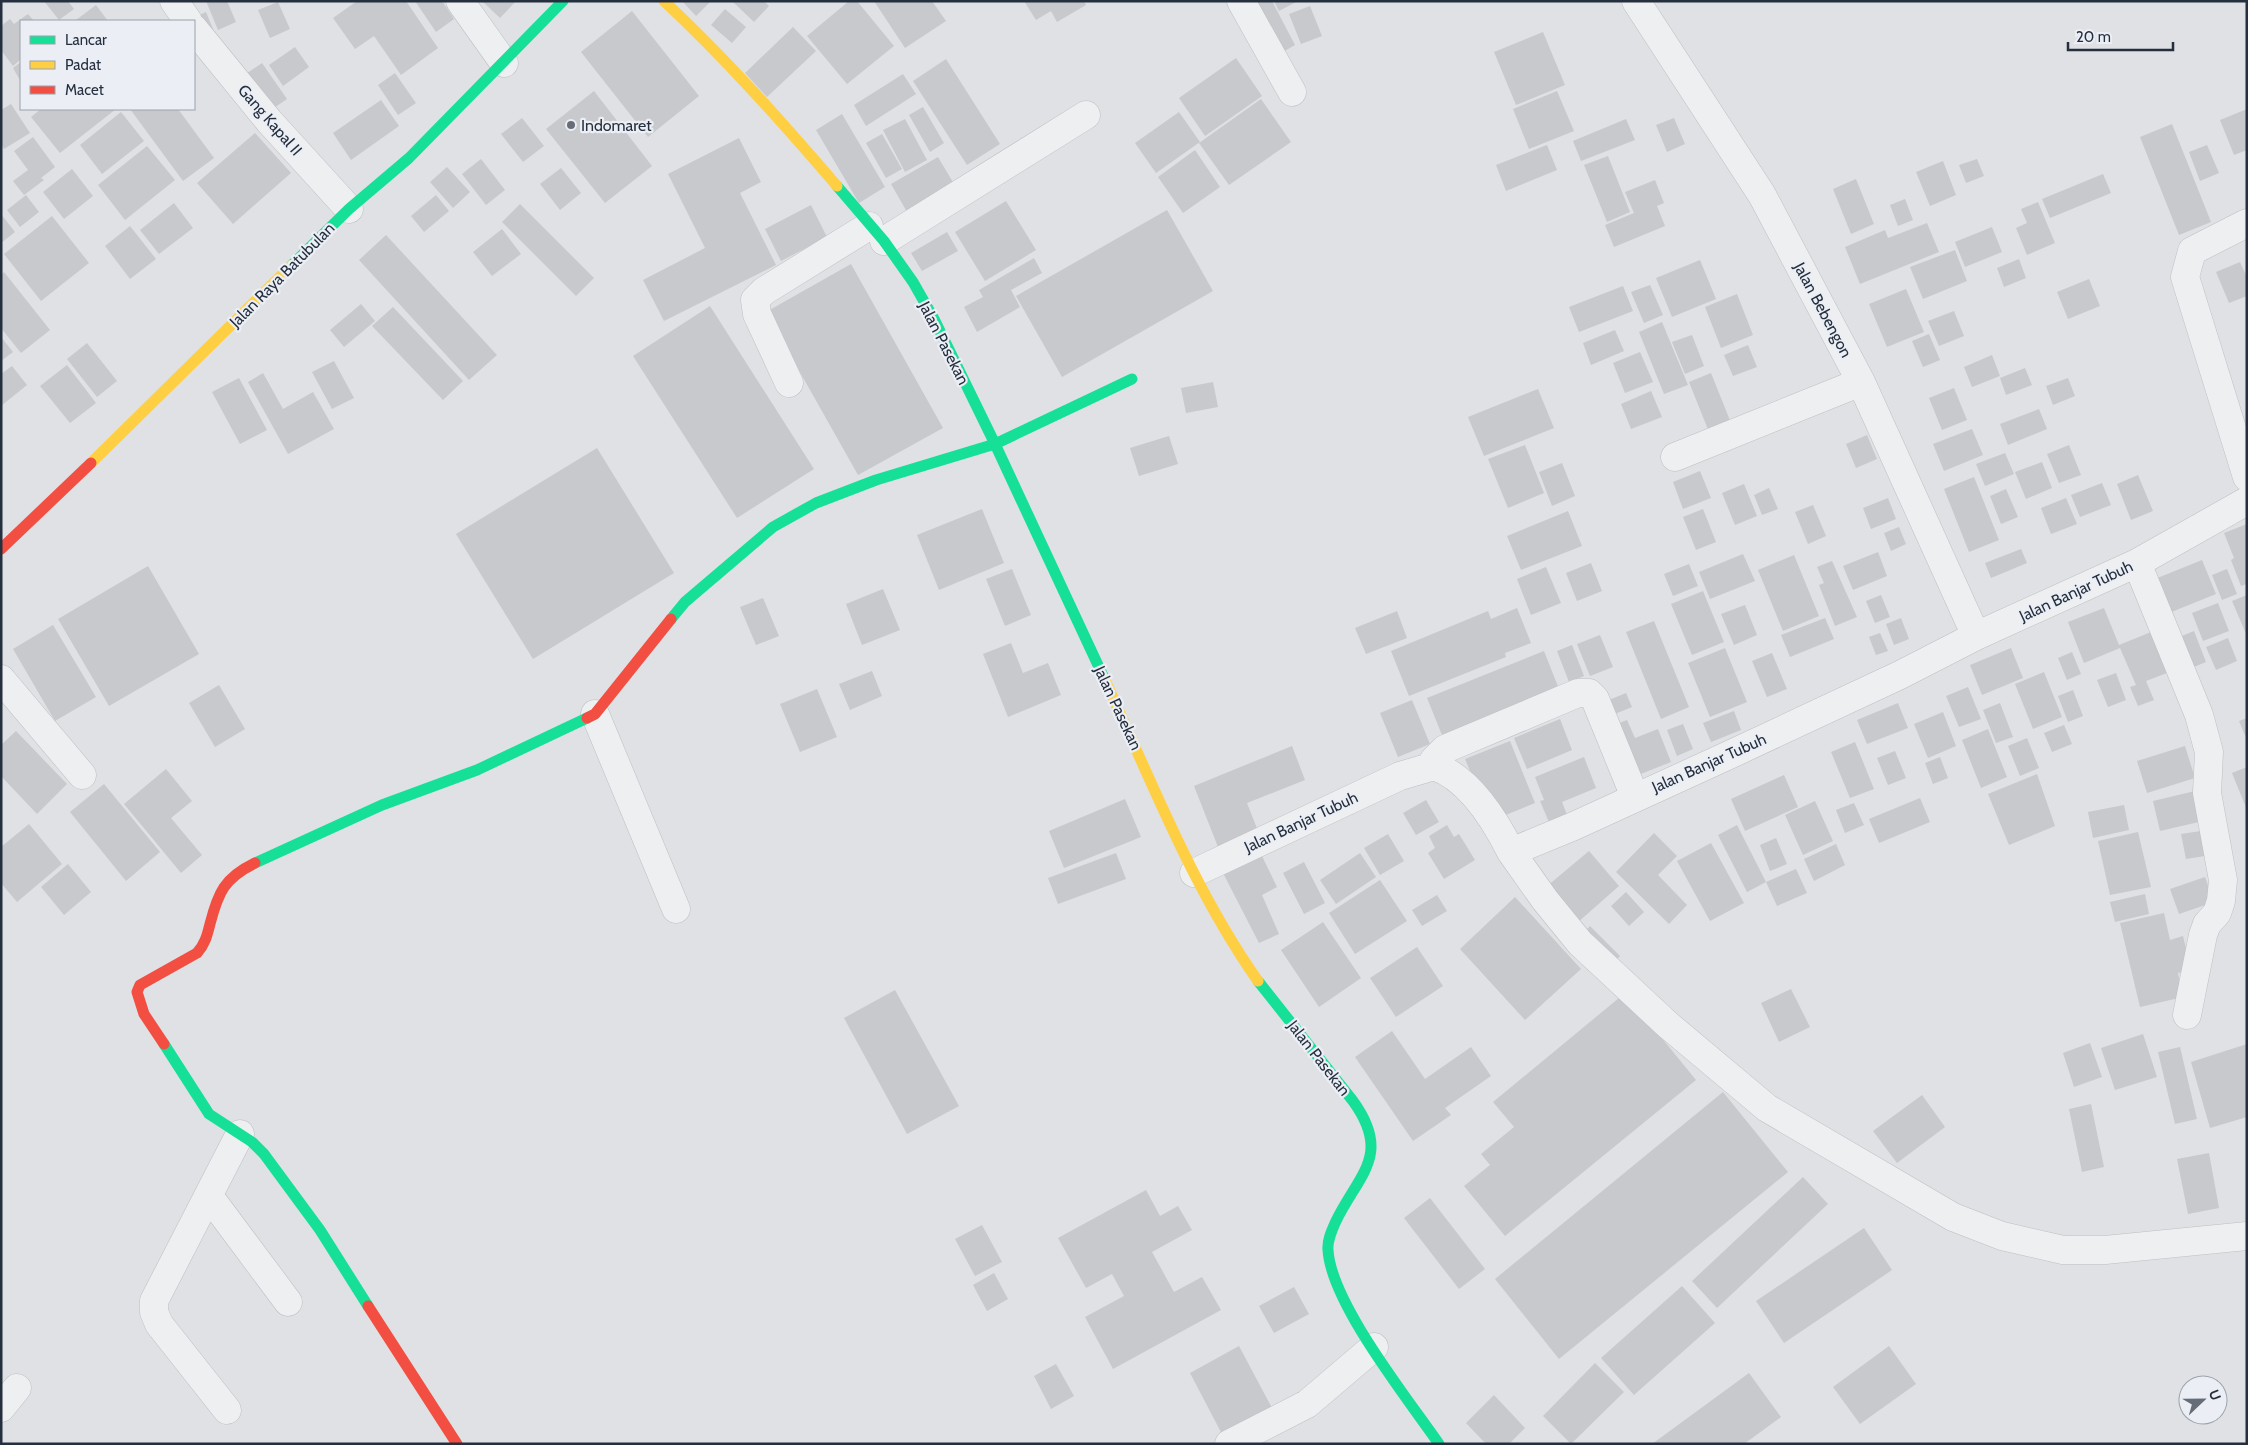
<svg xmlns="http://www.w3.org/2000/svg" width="2248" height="1445" font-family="Cabin,sans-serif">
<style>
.building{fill:#c7c9cc}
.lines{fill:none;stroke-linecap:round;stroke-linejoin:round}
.street-casing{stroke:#bdbfc2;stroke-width:29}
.street{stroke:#eeeff1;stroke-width:28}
.fast{stroke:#16e098;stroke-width:11}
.slow{stroke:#ffcf43;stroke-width:11}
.jam{stroke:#f24e42;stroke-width:11}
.poi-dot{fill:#666d78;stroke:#ebeff5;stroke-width:2}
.labels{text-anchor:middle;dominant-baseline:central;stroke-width:4.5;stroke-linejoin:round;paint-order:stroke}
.street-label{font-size:16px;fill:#252f3e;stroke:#ebeff5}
.poi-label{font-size:16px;fill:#252f3e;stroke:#ebeff5;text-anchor:start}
</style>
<rect width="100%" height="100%" fill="#dfe1e4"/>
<path class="building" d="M44,1H68L74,9L59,20Z
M206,1H227L236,22L218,30Z
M357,1H406L438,48L401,75L374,36L355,49L333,18Z
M415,1H442L454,19L436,32Z
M482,1H516L500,18Z
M682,1H711L696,16Z
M732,1H764L769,6L754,22Z
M849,1H857L894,46L847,84L807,36Z
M874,1H932L946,21L905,48Z
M1024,1H1084L1086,5L1057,22L1051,11L1036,20Z
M1246,1H1272L1295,45L1276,56Z
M1274,1H1298L1279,11Z
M278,2L290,29L270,38L258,10Z
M96,5L108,21H78L76,20Z
M1310,6L1322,36L1301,44L1289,14Z
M725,9L746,27L732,43L711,25Z
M632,11L699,96L648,137L581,52Z
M206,12L213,29L202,33L195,17Z
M28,14L34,21H21V59L13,66L1,50V26L10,19L14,24Z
M793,27L816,51L767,97L745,73Z
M1543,32L1565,85L1516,105L1494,52Z
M295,47L309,67L283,86L269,65Z
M1236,58L1262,96L1205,136L1179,98Z
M946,59L1000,144L967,165L913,81Z
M21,62V82L13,68Z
M262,63L287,99L268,112L243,76Z
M395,73L416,103L398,115L378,85Z
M903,74L916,94L866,126L854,105Z
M594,91L652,166L605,203L546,129Z
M1557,91L1574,131L1529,149L1513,109Z
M1261,99L1291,142L1229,185L1199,143Z
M381,100L399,126L351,160L333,133Z
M11,104L30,133L4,149L1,144V110Z
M923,107L944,143L930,152L909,115Z
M41,109H116L60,153L31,117Z
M130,109H178L214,158L183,181Z
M2247,109V150L2234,155L2220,120Z
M121,112L144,141L102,174L80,145Z
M1179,112L1200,142L1156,173L1135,143Z
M842,114L885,187L859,203L816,130Z
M522,118L544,146L523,162L501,134Z
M1674,118L1685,144L1667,152L1656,125Z
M905,119L927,160L905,172L883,130Z
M1626,119L1635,140L1581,161L1573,141Z
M2172,124L2211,222L2179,235L2140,137Z
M255,133L291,173L233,224L197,183Z
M882,134L902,169L886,178L866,143Z
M33,137L55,167L41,178L44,180L24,195L13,181L28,170L14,151Z
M739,138L761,182L740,193L776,265L664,321L643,280L705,248L668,174Z
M1547,145L1557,170L1506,191L1496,165Z
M2207,145L2219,173L2200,181L2189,152Z
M147,146L175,180L125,220L98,185Z
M1195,150L1220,187L1183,213L1158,177Z
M1608,156L1630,212L1607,222L1584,165Z
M938,157L954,184L907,212L891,184Z
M481,159L505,190L486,205L462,174Z
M1977,159L1984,176L1966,183L1959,165Z
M1943,161L1956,195L1930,206L1916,172Z
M447,167L470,192L453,208L430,182Z
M561,168L581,193L560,210L540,184Z
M72,169L93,196L64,219L43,192Z
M2103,174L2111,193L2050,218L2042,199Z
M1856,179L1874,224L1851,234L1833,189Z
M1655,180L1664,203L1657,206L1665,226L1614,247L1605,225L1634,213L1625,192Z
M26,195L39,212L20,227L7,210Z
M436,195L449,211L424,232L411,216Z
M1905,199L1913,220L1898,226L1890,205Z
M1006,201L1036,250L985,281L955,232Z
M2038,202L2055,243L2027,255L2016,228L2027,223L2021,209Z
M174,203L193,228L159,254L140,230Z
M520,204L594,278L576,296L502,222Z
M811,205L827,237L781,261L765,229Z
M1167,210L1213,291L1062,377L1016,296Z
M1,214L15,232L1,243Z
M52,216L89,263L41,301L4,254Z
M1927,223L1939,252L1860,284L1845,247L1885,230L1888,238Z
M130,226L156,259L130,279L105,246Z
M1992,227L2002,252L1965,267L1955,242Z
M502,229L521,254L492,276L473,252Z
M947,232L958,251L922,271L911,253Z
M386,235L497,355L469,380L359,260Z
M1955,250L1967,281L1923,299L1910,267Z
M1034,258L1042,273L1011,290L1020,307L977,332L964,307L983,297L979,290Z
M2019,259L2026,278L2004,287L1997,268Z
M1700,260L1716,299L1672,317L1656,278Z
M2240,262L2247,277V296L2229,303L2216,272Z
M851,264L943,428L858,475L766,312Z
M4,272L50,330L21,353L1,328V275Z
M2089,279L2100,306L2068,319L2057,292Z
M1650,285L1663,315L1644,323L1631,292Z
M1623,286L1633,311L1579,332L1569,307Z
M1906,289L1924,332L1887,347L1869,304Z
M1737,294L1753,335L1721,348L1705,307Z
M361,304L375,321L344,347L330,330Z
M710,306L814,469L737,518L633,356Z
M393,307L463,381L443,400L372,326Z
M1954,311L1964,336L1939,346L1928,321Z
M1662,322L1688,385L1664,394L1639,332Z
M1615,330L1624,351L1591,365L1583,343Z
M1929,334L1940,360L1923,367L1912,341Z
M1692,335L1704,366L1685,374L1672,342Z
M1,337L13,352L1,361Z
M87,343L117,381L97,397L67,359Z
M1748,345L1757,367L1733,376L1724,355Z
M1640,352L1653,382L1625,393L1613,363Z
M1992,355L2000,376L1972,387L1964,367Z
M334,361L354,398L332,409L312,372Z
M67,365L96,403L70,423L40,386Z
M12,366L27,385L1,406V374Z
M2025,368L2032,385L2006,395L2000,378Z
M263,373L283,409L313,392L334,429L288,454L248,382Z
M1711,373L1731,423L1709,432L1689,382Z
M239,378L267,430L240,444L212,392Z
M2068,378L2075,396L2053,405L2046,386Z
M1213,382L1218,407L1186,413L1181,388Z
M1954,388L1967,420L1942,430L1929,398Z
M1538,389L1554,428L1484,456L1468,417Z
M1651,391L1662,417L1631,429L1621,404Z
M2039,409L2047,429L2008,445L2000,424Z
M1972,429L1983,455L1944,471L1933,444Z
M1867,435L1877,459L1856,468L1846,444Z
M1169,436L1178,464L1139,476L1130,448Z
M1525,445L1544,493L1508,508L1488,459Z
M2069,445L2081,475L2059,483L2047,454Z
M597,448L674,573L533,659L456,534Z
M2005,453L2014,474L1985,486L1976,464Z
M2042,462L2052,488L2026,499L2015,472Z
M1562,463L1575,496L1552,506L1539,472Z
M1700,471L1711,498L1683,509L1673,482Z
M2138,475L2153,511L2131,520L2117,484Z
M1974,477L1999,540L1969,552L1944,489Z
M2102,483L2111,505L2080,517L2071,495Z
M1744,484L1757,516L1735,525L1722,493Z
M1769,488L1778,509L1762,515L1754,495Z
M2006,489L2018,517L2001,524L1990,496Z
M1888,498L1896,519L1871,529L1863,508Z
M2066,498L2077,524L2051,534L2041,508Z
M1813,505L1826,536L1808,544L1795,512Z
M982,509L1004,563L939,590L917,535Z
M1703,509L1716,542L1696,550L1683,517Z
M1568,511L1582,546L1521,570L1507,536Z
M2247,524V584L2241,586L2231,560L2234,558L2224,533Z
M1899,527L1906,544L1891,551L1884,533Z
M2021,549L2027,563L1991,578L1985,563Z
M1878,552L1887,576L1853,590L1843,566Z
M1743,554L1755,581L1710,599L1699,572Z
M1794,555L1819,616L1783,631L1758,570Z
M2202,560L2216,594L2164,615L2150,581Z
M1832,561L1857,617L1835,626L1819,585L1824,583L1817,567Z
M1591,563L1602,591L1577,601L1566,573Z
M1689,564L1698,586L1673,596L1664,574Z
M148,566L199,654L109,706L58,619Z
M1546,567L1561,603L1531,615L1517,579Z
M1012,569L1031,615L1005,626L986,579Z
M2227,569L2237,594L2222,600L2212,575Z
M883,589L900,630L862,645L846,604Z
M1703,591L1724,642L1692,655L1671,604Z
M1881,595L1890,617L1875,623L1866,601Z
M2247,595V636L2232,601Z
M763,598L779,636L756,645L740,607Z
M2218,603L2229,631L2203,641L2192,613Z
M1745,605L1757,635L1734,645L1721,614Z
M1517,608L1531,643L1505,653L1506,657L1409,696L1391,651L1488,611L1491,619Z
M2104,608L2119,645L2151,632L2167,673L2146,681L2154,700L2138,706L2130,687L2136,685L2120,648L2084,663L2068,622Z
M1397,611L1407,638L1366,654L1355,628Z
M1825,618L1834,639L1790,657L1781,635Z
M1901,618L1909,639L1894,645L1886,624Z
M1654,621L1689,707L1661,719L1626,632Z
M53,625L96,697L55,721L13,649Z
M2194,631L2206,662L2184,671L2172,640Z
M1880,633L1888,651L1876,655L1869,637Z
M1600,635L1613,667L1590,676L1577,644Z
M2228,638L2237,661L2216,670L2206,647Z
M1011,643L1023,673L1048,663L1061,695L1008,717L983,654Z
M1572,645L1584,676L1569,682L1557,651Z
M1725,648L1747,702L1710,717L1688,663Z
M2011,648L2023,678L1982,695L1970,665Z
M1544,651L1559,689L1442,735L1427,698Z
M2072,652L2081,674L2067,680L2058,658Z
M1772,653L1787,689L1767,697L1752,661Z
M872,671L882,696L850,710L839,684Z
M2044,672L2062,717L2033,729L2015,684Z
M2116,673L2126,700L2108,707L2097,680Z
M219,685L245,729L215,747L189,703Z
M1968,687L1981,719L1959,727L1946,696Z
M817,689L837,737L800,752L780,704Z
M2073,690L2083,716L2068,722L2058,696Z
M1626,693L1632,707L1610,716L1604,702Z
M1412,700L1430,744L1398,757L1380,713Z
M1898,703L1908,728L1867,744L1857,720Z
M2000,703L2013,737L1996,743L1983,710Z
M1734,711L1741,730L1711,742L1703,723Z
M1943,712L1956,746L1928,758L1914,724Z
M2247,718V740L2239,721Z
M1560,719L1572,750L1527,769L1514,738Z
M1627,720L1635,738L1658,729L1671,762L1628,779L1609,727Z
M1683,724L1693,749L1677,756L1667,730Z
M2064,725L2072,744L2052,752L2044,733Z
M1988,729L2007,777L1981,788L1962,740Z
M16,731L67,784L37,814L1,776V745Z
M2027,738L2039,768L2020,776L2008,746Z
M1510,741L1535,803L1496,819L1479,792L1465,759Z
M1855,742L1874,789L1850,798L1831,752Z
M1292,746L1305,780L1247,803L1258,831L1218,847L1194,786Z
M2185,746L2195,778L2147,793L2137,761Z
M1895,751L1906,778L1888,785L1877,758Z
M1584,757L1596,788L1562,802L1569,820L1551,827L1540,801L1544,800L1535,777Z
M1940,757L1948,778L1933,784L1925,763Z
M2247,767V810L2232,773Z
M166,769L192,801L171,818L202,855L181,873L124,804Z
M2037,774L2055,826L2009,845L1988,794Z
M1784,775L1798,807L1745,831L1731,799Z
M104,784L160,852L126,881L70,812Z
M2195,791L2203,821L2160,831L2153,801Z
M1920,798L1930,822L1879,843L1869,819Z
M1125,799L1141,837L1064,868L1049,831Z
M1426,800L1439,822L1416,835L1403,813Z
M1815,801L1833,841L1803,855L1785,815Z
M1854,803L1864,825L1845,833L1836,810Z
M2124,805L2129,830L2093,838L2088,812Z
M29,824L62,864L17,902L1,883V847Z
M1447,825L1454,837L1459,834L1475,860L1444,879L1428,853L1435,848L1429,836Z
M1737,825L1766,882L1747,892L1718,835Z
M2201,831L2205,856L2186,859L2181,834Z
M2138,832L2151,887L2110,895L2098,841Z
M1654,833L1677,856L1658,875L1687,905L1669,924L1616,872Z
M1388,834L1404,861L1380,875L1364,848Z
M1776,838L1787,864L1770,871L1760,845Z
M1711,843L1744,903L1710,921L1677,861Z
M1836,844L1845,865L1814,881L1804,859Z
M1589,851L1619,886L1577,923L1546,887Z
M1116,853L1126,879L1058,904L1048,878Z
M1360,853L1376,877L1336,904L1320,880Z
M1262,856L1277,887L1262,895L1279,934L1259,943L1223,873Z
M1304,862L1325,903L1304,914L1283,873Z
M68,864L91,892L64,915L41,887Z
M1796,869L1807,893L1777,906L1766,882Z
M2205,877L2214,902L2179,914L2170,889Z
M1380,880L1407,921L1355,954L1329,913Z
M1626,892L1644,912L1629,926L1611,906Z
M2145,894L2149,914L2115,922L2110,902Z
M1437,895L1447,911L1422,926L1412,910Z
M1515,897L1581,969L1525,1020L1460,949Z
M2164,913L2170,940L2183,936L2191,970L2178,973L2183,997L2140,1007L2120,923Z
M1323,922L1361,978L1319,1007L1281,950Z
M1590,926L1620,956L1609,968L1579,938Z
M1417,947L1443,986L1396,1017L1370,978Z
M1791,989L1810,1027L1779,1042L1761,1003Z
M895,990L959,1106L907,1134L844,1018Z
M1625,993L1696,1080L1505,1236L1464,1186L1490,1165L1481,1154L1514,1127L1493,1102Z
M1392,1031L1425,1079L1471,1047L1491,1076L1445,1108L1451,1115L1413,1141L1355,1057Z
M2143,1034L2157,1077L2115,1090L2101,1048Z
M2090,1043L2102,1077L2074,1087L2063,1053Z
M2247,1044V1117L2210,1128L2191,1062Z
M2180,1047L2197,1119L2175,1124L2158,1052Z
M1723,1092L1788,1172L1559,1359L1495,1279Z
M1922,1095L1945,1127L1897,1163L1873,1131Z
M2091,1104L2104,1167L2082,1172L2069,1109Z
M2209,1153L2219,1208L2188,1214L2177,1159Z
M1803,1177L1828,1204L1717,1308L1692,1281Z
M1146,1190L1160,1216L1178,1206L1192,1230L1152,1252L1174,1292L1202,1277L1221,1310L1113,1369L1085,1317L1124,1296L1112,1274L1086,1288L1058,1238Z
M1430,1198L1485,1269L1459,1289L1404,1218Z
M982,1225L1002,1262L975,1276L955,1239Z
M1864,1228L1892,1270L1784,1343L1756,1301Z
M994,1273L1008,1299L987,1311L973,1285Z
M1682,1286L1715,1323L1634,1395L1601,1358Z
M1294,1287L1309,1314L1274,1333L1259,1306Z
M1239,1346L1273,1410L1223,1436L1190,1373Z
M1889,1346L1916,1384L1860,1424L1833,1387Z
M1595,1363L1624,1392L1571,1444L1543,1416Z
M1056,1364L1074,1396L1051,1409L1034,1376Z
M1749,1373L1781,1417L1744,1444H1652Z
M1494,1395L1525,1428L1509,1444H1486L1466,1423Z"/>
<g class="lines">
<g class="street-casing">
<path id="street" d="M174,1L188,21
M460,1L504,63
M1241,1L1292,92
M1636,1L1762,195L1861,382L1976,636
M194,29L269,121L349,209
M2247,223L2192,251L2185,277L2247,477
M884,241L1086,115
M789,383L757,314L755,300L764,291L869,226
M1675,457L1861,382
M2137,563L2199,715L2209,752L2207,793L2223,880L2221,901L2217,913L2207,924L2203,935L2187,1015
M1,679L82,775
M595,714L676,909
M1434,766V760L1445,749L1578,693H1589L1595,699L1635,797
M1511,852L1545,900L1580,943L1668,1025L1767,1108L1953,1217L2002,1236L2063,1250H2105L2247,1236
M1194,873L1400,776L1434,766C1469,778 1495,820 1511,852L1574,826L1729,755L1900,675L1976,636L2137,563L2247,501
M209,1196L288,1302
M1,1408L17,1388
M227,1410L159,1324L154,1312V1301L240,1134
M1229,1444L1307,1404L1374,1347"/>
</g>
<use href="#street" class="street"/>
<path class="fast" d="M837,186L884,241L913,282L934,319L995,444L1104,678
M292,265L349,209L409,158L563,1
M671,619L685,602L773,527L816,503L876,480L995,444L1132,379
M255,863L382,805L477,770L587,718
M1258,981L1353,1101C1392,1155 1359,1174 1336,1221C1332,1230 1327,1240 1328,1250C1331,1303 1408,1399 1439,1444
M164,1044L209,1114L252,1142L264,1154L320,1230L368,1306"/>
<path class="slow" d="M664,1C726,59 782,122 837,186
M91,463L292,265
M1104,678C1151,780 1193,889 1258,981"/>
<path class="jam" d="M1,549L91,463
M587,718L595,714L671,619
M164,1044L144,1014L137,992L140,985L197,953C205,944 207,936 210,924C218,893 224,878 255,863
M368,1306L457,1444"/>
</g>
<circle class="poi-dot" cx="571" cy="125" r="5"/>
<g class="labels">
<g class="street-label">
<text transform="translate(270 120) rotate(49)">Gang Kapal II</text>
<text transform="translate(282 275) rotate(-45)">Jalan Raya Batubulan</text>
<text transform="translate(1823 310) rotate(62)">Jalan Bebengon</text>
<text transform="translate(944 343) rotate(63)">Jalan Pasekan</text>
<text transform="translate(2076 591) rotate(-25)">Jalan Banjar Tubuh</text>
<text transform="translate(1118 708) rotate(65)">Jalan Pasekan</text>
<text transform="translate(1709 763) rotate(-24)">Jalan Banjar Tubuh</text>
<text transform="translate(1301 822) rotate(-25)">Jalan Banjar Tubuh</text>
<text transform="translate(1319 1058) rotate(52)">Jalan Pasekan</text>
</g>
<g class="poi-label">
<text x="581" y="125">Indomaret</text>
</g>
</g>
<rect width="2248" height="1445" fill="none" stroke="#252f3e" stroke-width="5"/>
<rect x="20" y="20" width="175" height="90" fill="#ebeff5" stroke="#9ca2ac"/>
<rect x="30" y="36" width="25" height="8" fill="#16e098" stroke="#9ca2ac"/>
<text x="65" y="45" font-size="15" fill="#252f3e">Lancar</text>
<rect x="30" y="61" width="25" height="8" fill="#ffcf43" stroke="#9ca2ac"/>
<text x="65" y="70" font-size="15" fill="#252f3e">Padat</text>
<rect x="30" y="86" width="25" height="8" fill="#f24e42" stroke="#9ca2ac"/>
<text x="65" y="95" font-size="15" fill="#252f3e">Macet</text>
<g transform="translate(2203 1400) rotate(68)"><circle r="24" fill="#ebeff5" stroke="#9ca2ac"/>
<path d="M0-4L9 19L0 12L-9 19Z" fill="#666d78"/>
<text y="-8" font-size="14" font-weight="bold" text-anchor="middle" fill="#252f3e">U</text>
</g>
<path d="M2068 42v8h105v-8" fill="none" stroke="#252f3e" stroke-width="2.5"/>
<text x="2076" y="42" font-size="15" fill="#252f3e" stroke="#ebeff5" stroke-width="4" paint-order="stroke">20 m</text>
</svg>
